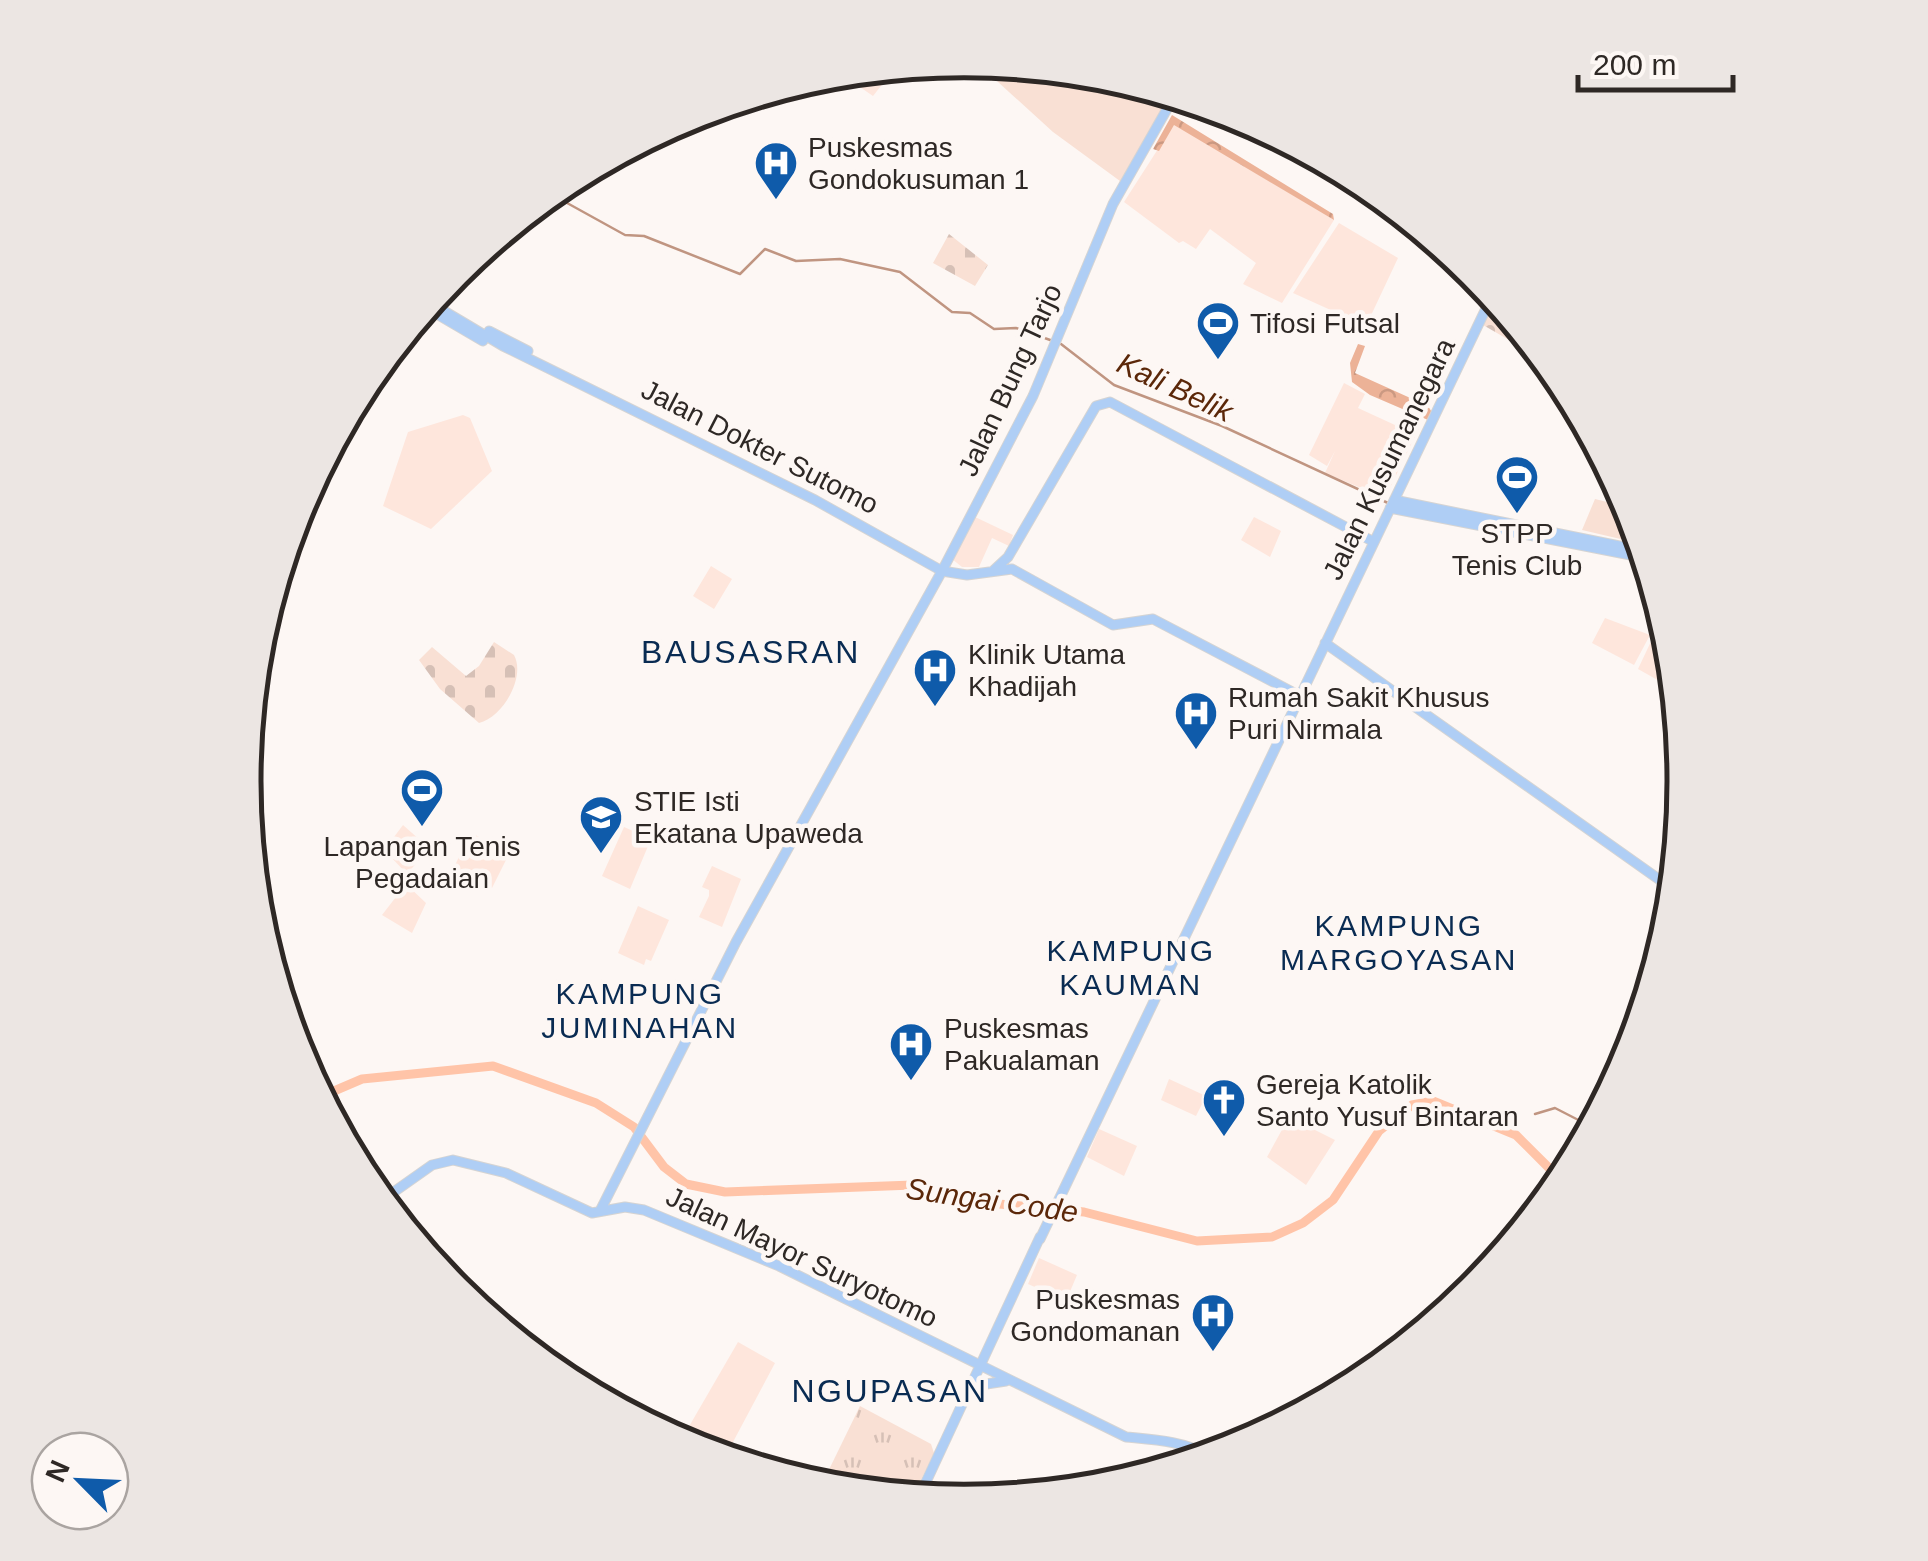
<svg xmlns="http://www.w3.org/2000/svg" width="1928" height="1561" font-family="Helvetica,sans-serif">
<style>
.built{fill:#fee6dc}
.green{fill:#f9e0d4}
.forest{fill:url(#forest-crowns)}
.cemetery{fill:url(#cemetery-stones)}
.park{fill:url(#park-tufts)}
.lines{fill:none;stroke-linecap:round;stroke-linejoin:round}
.stream{stroke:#c09581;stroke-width:2.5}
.river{stroke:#ffc4a8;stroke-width:9}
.major-casing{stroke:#d5d4d3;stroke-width:11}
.major{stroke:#afcef5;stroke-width:9}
.rail-casing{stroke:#7c7673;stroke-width:6}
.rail{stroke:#fdf7f4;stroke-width:2.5;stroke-dasharray:8;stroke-linecap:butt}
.labels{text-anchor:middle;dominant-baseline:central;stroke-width:9;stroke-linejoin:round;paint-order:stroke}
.poi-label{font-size:28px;fill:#2e2825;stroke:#fdf7f4;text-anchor:start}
.street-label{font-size:28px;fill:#2e2825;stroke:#fdf7f4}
.water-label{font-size:30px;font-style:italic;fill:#5b2709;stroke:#fdf7f4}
.neighbourhood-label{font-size:30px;letter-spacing:2.5px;fill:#092b52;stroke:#fdf7f4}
.quarter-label{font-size:32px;letter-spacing:2.5px;fill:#092b52;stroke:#fdf7f4}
.rim{fill:none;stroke:#2e2825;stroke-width:5}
</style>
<defs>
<pattern id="forest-crowns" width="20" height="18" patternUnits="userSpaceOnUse" patternTransform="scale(2.5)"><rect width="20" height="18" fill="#ecb297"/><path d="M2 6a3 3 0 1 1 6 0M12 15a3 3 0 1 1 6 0" fill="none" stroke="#cb9982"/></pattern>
<pattern id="cemetery-stones" width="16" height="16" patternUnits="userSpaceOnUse" patternTransform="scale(2.5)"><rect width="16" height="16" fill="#f9e0d4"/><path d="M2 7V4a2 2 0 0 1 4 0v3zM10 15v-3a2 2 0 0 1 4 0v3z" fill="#d6c0b6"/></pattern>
<pattern id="park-tufts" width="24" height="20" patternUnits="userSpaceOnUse" patternTransform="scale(2.5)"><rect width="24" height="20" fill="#f9e0d4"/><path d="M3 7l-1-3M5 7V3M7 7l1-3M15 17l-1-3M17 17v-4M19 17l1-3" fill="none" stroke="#d6c0b6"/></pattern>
</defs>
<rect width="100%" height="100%" fill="#fdf7f4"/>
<path class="built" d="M896,67L873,96L838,72Z
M1174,124L1334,220L1282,303L1243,284L1256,263L1210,229L1196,249L1183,241L1179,243L1124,202Z
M1339,223L1398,258L1366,326L1293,293Z
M1344,383L1365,394L1358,408L1395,425L1402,414L1421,424L1385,498L1325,473L1335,451L1327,466L1309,455Z
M463,415L470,418L492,471L431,529L383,506L408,432Z
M973,516L1013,535L1009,546L992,538L979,567H962L952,559Z
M1254,517L1281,531L1270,557L1241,540Z
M711,566L732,579L714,609L693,596Z
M1663,616L1671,641L1674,679L1670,687L1638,669Z
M1605,618L1650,635L1634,665L1592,643Z
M403,825L429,848L407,874L389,855L397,846L391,841Z
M624,827L651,839L630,889L602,876Z
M471,833L510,852L492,888L453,869Z
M712,866L741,879L722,927L699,917L709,896V890L702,887Z
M406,884L426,903L412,933L382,915Z
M638,906L669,920L651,961L646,959L644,965L618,953Z
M1169,1079L1206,1096L1196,1116L1161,1100Z
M1289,1117L1335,1140L1306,1185L1267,1157Z
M1099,1129L1137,1146L1124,1176L1087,1157Z
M1039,1258L1077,1275L1066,1301L1028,1284Z
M738,1342L775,1363L725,1457L680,1442Z"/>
<path class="green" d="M975,61L1105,74L1172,94L1128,177L1120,181L1053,132Z
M1619,486L1642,544L1582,530L1595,499L1607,502Z"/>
<path class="forest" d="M1172,115L1333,214L1334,220L1174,125L1159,151L1153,149Z
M1358,344L1365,346L1355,373L1428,406L1433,414L1428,420L1370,395L1352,382L1350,363Z"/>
<path class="cemetery" d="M949,234L988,265L975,286L933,263Z
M1496,298L1549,363L1483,325Z
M494,642L514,655C526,677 503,717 479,723L440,689L419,660L432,647L466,676L479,666Z"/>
<path class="park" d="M860,1406L931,1444L934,1453L913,1496L821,1486Z"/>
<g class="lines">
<path class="stream" d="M549,193L625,235L644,236L740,274L765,249L796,261L840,259L900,272L952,312L970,313L994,329L1016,328L1053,341
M1061,344L1114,385L1222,426L1388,503
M1535,1114L1555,1108L1592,1127"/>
<path class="river" d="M320,1097L362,1079L493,1066L596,1103L634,1127L664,1167L686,1184L725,1192L913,1185L967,1201L1084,1212L1197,1241L1272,1237L1303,1223L1333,1200L1379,1131L1412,1105L1433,1101L1516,1135L1548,1167L1565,1177"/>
<g class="major-casing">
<path id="major" d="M429,302L503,346L815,500L942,571L967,575L1012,569
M425,307L483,341
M489,331L528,351
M1394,500L1644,551
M1390,508L1646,558
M1012,569L1113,625L1153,619L1300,696
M994,570L1008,557L1096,406L1110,402L1374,542
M1325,643L1674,890
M381,1201L432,1165L453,1160L506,1173L592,1213L625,1207L644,1210L779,1266L1126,1437C1157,1440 1181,1441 1209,1455
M600,1211L736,942L942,571L1033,396L1113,204L1175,95
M1040,1239L1493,294
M980,1385L1006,1381
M919,1497L1040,1237"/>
</g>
<use href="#major" class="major"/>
<g class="rail-casing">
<path id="rail" d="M281,562L306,490"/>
</g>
<use href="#rail" class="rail"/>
</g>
<defs>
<g id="hospital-pin" transform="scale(2.25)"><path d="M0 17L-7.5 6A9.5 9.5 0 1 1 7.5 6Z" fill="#0f5baa" stroke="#fdf7f4"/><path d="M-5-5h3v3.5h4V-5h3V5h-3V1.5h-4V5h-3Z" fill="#fff"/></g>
<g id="stadium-pin" transform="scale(2.25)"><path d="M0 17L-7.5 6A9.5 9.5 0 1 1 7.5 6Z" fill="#0f5baa" stroke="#fdf7f4"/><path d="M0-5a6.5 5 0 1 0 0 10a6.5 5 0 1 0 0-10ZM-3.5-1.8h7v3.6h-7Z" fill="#fff"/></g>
<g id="university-pin" transform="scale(2.25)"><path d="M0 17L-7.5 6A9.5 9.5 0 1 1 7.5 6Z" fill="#0f5baa" stroke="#fdf7f4"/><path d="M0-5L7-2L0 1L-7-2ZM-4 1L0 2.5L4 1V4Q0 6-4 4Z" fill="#fff"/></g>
<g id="church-pin" transform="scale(2.25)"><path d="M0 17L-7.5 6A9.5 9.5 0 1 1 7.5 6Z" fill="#0f5baa" stroke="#fdf7f4"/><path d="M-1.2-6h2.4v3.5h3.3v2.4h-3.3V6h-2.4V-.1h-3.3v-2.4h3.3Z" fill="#fff"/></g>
</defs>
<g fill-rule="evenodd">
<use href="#hospital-pin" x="776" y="163"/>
<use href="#stadium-pin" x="1218" y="323"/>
<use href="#stadium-pin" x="1517" y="477"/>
<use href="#hospital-pin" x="935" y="670"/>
<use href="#hospital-pin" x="1196" y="713"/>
<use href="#stadium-pin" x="422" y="790"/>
<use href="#university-pin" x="601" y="817"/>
<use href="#hospital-pin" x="911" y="1044"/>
<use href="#church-pin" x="1224" y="1100"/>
<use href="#hospital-pin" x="1213" y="1315"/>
</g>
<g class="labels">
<g class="poi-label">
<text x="808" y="147">Puskesmas<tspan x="808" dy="32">Gondokusuman 1</tspan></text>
<text x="1250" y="323">Tifosi Futsal</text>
<text x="1517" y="533" text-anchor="middle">STPP<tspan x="1517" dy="32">Tenis Club</tspan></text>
<text x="968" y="654">Klinik Utama<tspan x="968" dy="32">Khadijah</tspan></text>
<text x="1228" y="697">Rumah Sakit Khusus<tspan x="1228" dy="32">Puri Nirmala</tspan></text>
<text x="634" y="801">STIE Isti<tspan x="634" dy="32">Ekatana Upaweda</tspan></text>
<text x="422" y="846" text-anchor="middle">Lapangan Tenis<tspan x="422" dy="32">Pegadaian</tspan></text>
<text x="944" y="1028">Puskesmas<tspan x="944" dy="32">Pakualaman</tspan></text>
<text x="1256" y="1084">Gereja Katolik<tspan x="1256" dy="32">Santo Yusuf Bintaran</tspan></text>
<text x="1180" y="1299" text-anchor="end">Puskesmas<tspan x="1180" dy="32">Gondomanan</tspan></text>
</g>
<g class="street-label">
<text transform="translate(1010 380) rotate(-65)">Jalan Bung Tarjo</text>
<text transform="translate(760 447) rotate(27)">Jalan Dokter Sutomo</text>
<text transform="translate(1389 459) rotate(-64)">Jalan Kusumanegara</text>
<text transform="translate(802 1257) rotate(25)">Jalan Mayor Suryotomo</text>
</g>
<g class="water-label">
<text transform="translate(1175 387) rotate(25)">Kali Belik</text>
<text transform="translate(992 1200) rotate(8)">Sungai Code</text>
</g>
<g class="neighbourhood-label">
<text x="1399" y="925">KAMPUNG<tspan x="1399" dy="34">MARGOYASAN</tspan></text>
<text x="1131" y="950">KAMPUNG<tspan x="1131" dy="34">KAUMAN</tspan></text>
<text x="640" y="993">KAMPUNG<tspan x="640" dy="34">JUMINAHAN</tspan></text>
</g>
<g class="quarter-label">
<text x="751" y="652">BAUSASRAN</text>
<text x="890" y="1391">NGUPASAN</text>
</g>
</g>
<path d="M0 0H1928V1561H0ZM261 781a703 703 0 1 1 1406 0a703 703 0 1 1-1406 0Z" fill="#ece6e3" fill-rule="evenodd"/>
<path class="rim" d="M261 781a703 703 0 1 1 1406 0a703 703 0 1 1-1406 0Z"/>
<g transform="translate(80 1481) rotate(294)"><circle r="48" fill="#fdf7f4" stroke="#aaa4a1" stroke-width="2.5"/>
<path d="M0-8L18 38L0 25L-18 38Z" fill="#0f5baa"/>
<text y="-15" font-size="28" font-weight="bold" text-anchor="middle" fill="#2e2825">N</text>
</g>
<path d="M1578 75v15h155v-15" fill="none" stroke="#2e2825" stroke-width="5"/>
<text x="1593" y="75" font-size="30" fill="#2e2825" stroke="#fdf7f4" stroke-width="8" paint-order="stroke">200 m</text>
</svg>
